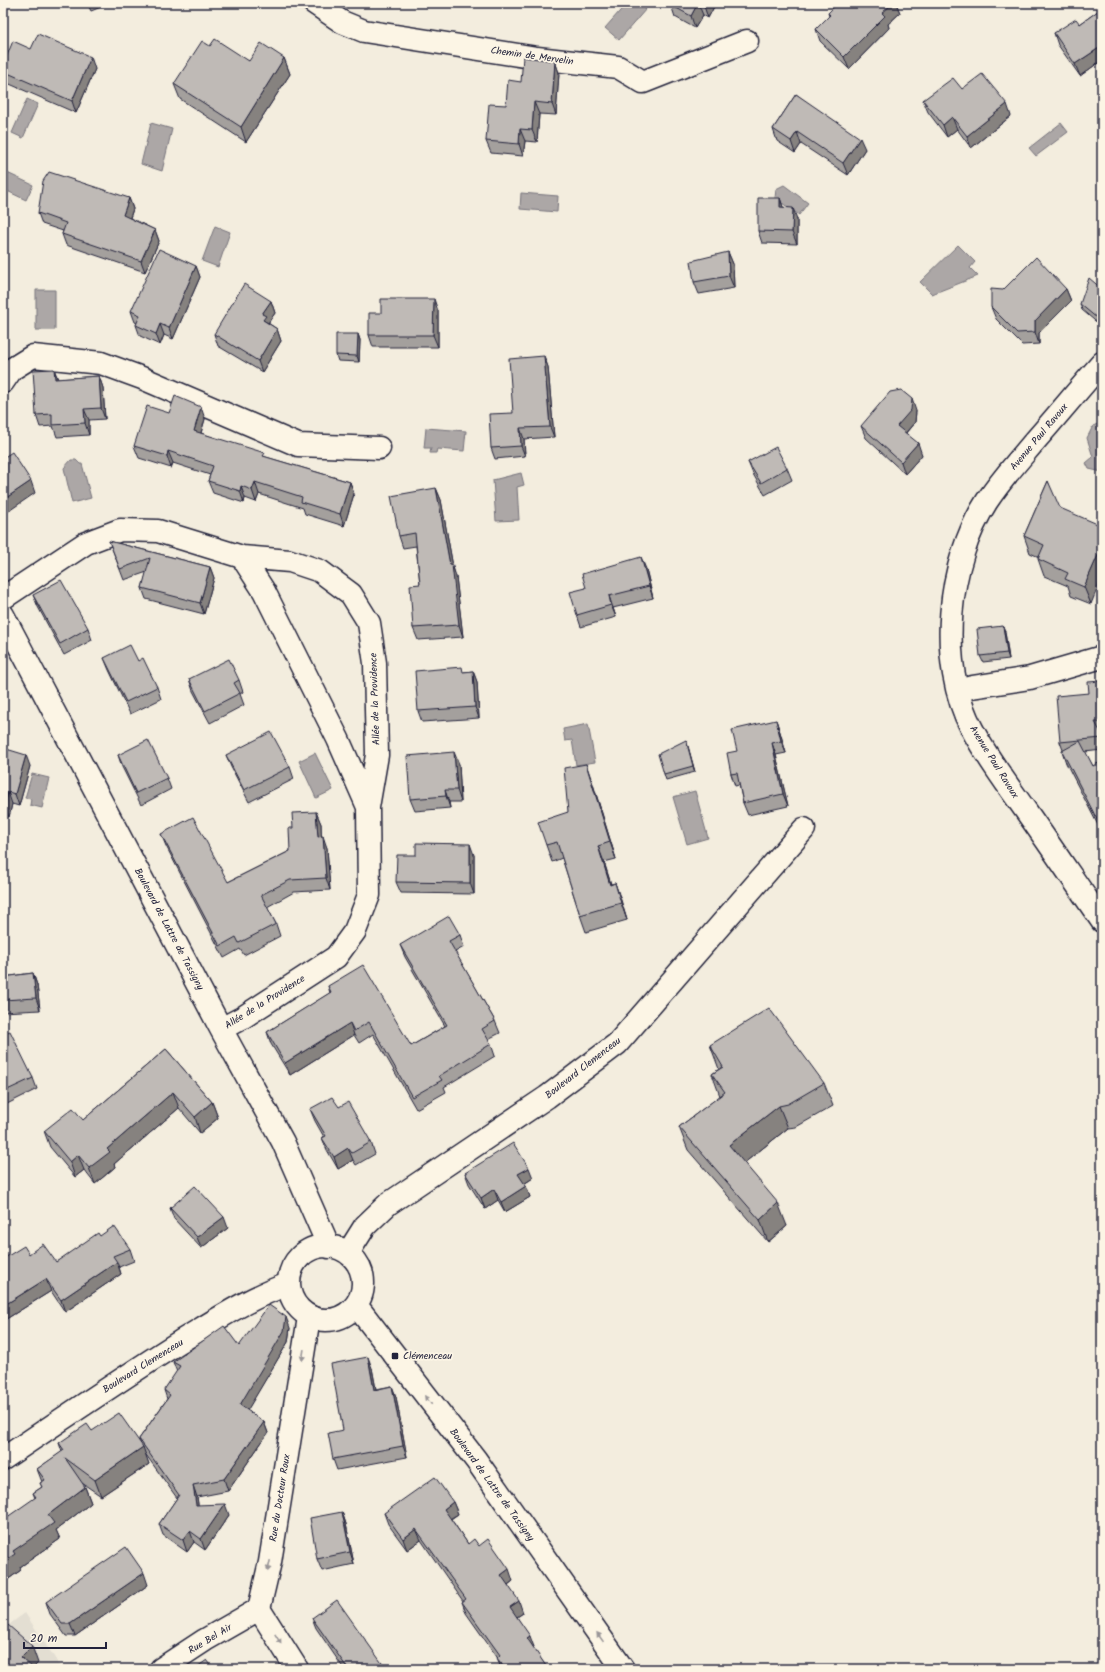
<svg xmlns="http://www.w3.org/2000/svg" width="1105" height="1672" font-family="Kalam,sans-serif">
<style>
.built{fill:#e3ded2}
.water{fill:#aca7a6;stroke:#75727b}
.lines{fill:none;stroke-linecap:round;stroke-linejoin:round}
.minor-casing{stroke:#22223b;stroke-width:25}
.minor{stroke:#fcf5e5;stroke-width:22}
.wall{fill:#a4a09d;stroke:#22223b}
.shaded-wall{fill:#86827f;stroke:#22223b}
.building{fill:#bfbab6;stroke:#22223b}
.oneway{fill:#9a9698}
.poi-dot{fill:#22223b;stroke:#fcf5e5;stroke-width:1.5}
.labels{text-anchor:middle;dominant-baseline:central;stroke-width:3.5;stroke-linejoin:round;paint-order:stroke}
.street-label{font-size:10px;fill:#22223b;stroke:#fcf5e5}
.poi-label{font-size:10px;fill:#22223b;stroke:#fcf5e5;text-anchor:start}
</style>
<rect width="100%" height="100%" fill="#f3edde"/>
<filter id="ink" filterUnits="userSpaceOnUse"><feTurbulence type="fractalNoise" baseFrequency=".025" numOctaves="2"/><feDisplacementMap in="SourceGraphic" scale="8" xChannelSelector="R" yChannelSelector="G"/><feConvolveMatrix kernelMatrix="1 2 1 2 8 2 1 2 1" color-interpolation-filters="sRGB"/></filter>
<g filter="url(#ink)">
<path class="built" d="M25,1613L62,1669H3V1629Z"/>
<path class="water" d="M627,3H639L646,9L619,40L605,28Z
M27,99L38,104L23,138L12,133Z
M151,123L172,129L162,171L141,164Z
M1061,123L1068,132L1036,156L1029,148Z
M3,171L33,185L26,200L3,189Z
M784,185L808,203L799,215L775,198L776,189Z
M521,193L558,196L557,212L520,209Z
M215,226L230,232L218,267L202,261Z
M958,245L975,262L970,268L978,276L932,294L920,282Z
M36,290H55V330H36Z
M1102,422V472L1089,469L1086,463L1093,457L1087,438L1093,426Z
M426,428L466,431L464,451L437,449L436,453H430L431,448H424Z
M71,460H76L80,464H82L91,498L72,503L64,468Z
M521,473L524,485L517,487L519,520L496,521L493,480Z
M588,724L595,762L576,765L572,740L565,741L563,729Z
M315,753L333,790L316,798L299,761Z
M32,774L49,778L42,808L30,805L31,799L25,798Z
M695,791L708,838L687,844L673,797Z"/>
<g class="lines">
<g class="minor-casing">
<path id="minor" d="M314,3L342,22L364,31L537,58L618,67L643,82L747,41
M1102,363C1079,389 1057,416 1034,442C1018,461 1001,480 987,501C947,563 937,662 972,729C987,758 1007,784 1026,811C1052,848 1077,885 1102,921
M3,382L12,369L33,356L101,363L142,378L298,445L379,448
M242,557L290,561L320,571L351,594L369,623L375,663L377,755L368,807
M3,598L86,543L120,530L158,531L242,557L264,591L338,739L368,807L369,895L355,931L336,957L242,1018L221,1029
M3,615L221,1029L283,1142L329,1247
M958,691L972,687L1030,678L1102,657
M289 1283a37 37 0 1 1 74 0a37 37 0 1 1-74 0Z
M348,1253L365,1226L388,1204L547,1097L617,1044L804,829
M356,1305L476,1460L623,1669
M3,1459C62,1419 121,1379 181,1341C216,1320 250,1297 289,1284
M161,1669L205,1640L259,1609
M297,1669L259,1609L270,1562L309,1317"/>
</g>
<use href="#minor" class="minor"/>
</g>
<path class="wall" d="M87,3H111L91,11Z
M672,3H716L708,18L703,15L695,28L675,17L671,5Z
M719,3H726L724,6Z
M838,3H896L900,13L888,24L889,28L849,69L820,41L816,29L829,16L828,13Z
M1102,8V60L1080,76L1058,45L1054,33L1080,24Z
M210,46L249,61L284,58L290,74L246,142L180,99L174,84Z
M555,61L559,73L556,115L539,114L537,142L525,141L523,156L491,153L486,141L506,105L521,82Z
M3,65L95,69L76,113L5,82L3,76Z
M962,89L1011,116L971,148L957,129L947,137L928,112L923,100Z
M796,94L865,149L848,175L801,144L795,153L777,141L773,129Z
M129,198L133,209L130,218L155,230L159,241L145,272L66,245L62,234L63,231L42,224L38,213Z
M780,198L783,207L797,219V244L762,243L758,231Z
M728,252L733,264L734,288L699,294L694,282Z
M196,266L200,277L173,339L164,335L160,345L140,336L136,325L137,323L135,322L131,311Z
M1066,289L1071,301L1039,333V344L1022,345L996,319L991,307Z
M1102,289V322L1100,325L1082,310L1080,304Z
M271,301L275,313L268,323L277,329L281,341L262,372L218,346L214,334Z
M438,311V347H373L369,335L381,313Z
M358,334L360,340L359,362L338,361L336,355Z
M544,356L548,367L554,437L524,439L525,456L495,459L491,448L513,413Z
M54,369L58,379L99,376L103,388L105,419L89,420V435L57,437L53,426L40,427L36,415Z
M916,411L915,422L906,433L922,455L905,474L866,438L861,426Z
M169,413L205,419L201,433L266,457L350,482L354,494L344,526L305,514L303,508L259,494L256,502L245,498L244,503L213,493L208,481L210,475L173,463L171,468L139,458L134,446Z
M748,462L787,468L792,480L765,495L753,474Z
M1048,481L1091,604L1071,596L1068,586L1044,576L1038,559L1039,557L1030,553L1024,536Z
M436,488L441,500L453,567L456,577L463,637L418,640L413,628L420,584L416,546L403,548L399,536Z
M109,541L210,567L214,578L204,614L146,599L142,588L147,572L124,580Z
M646,569L653,598L613,608L616,617L581,627L577,615Z
M33,595L88,628L92,640L64,655L38,607Z
M1003,626L1005,632L1009,659L983,662L980,656Z
M104,658L138,661L157,687L161,699L130,714L109,670Z
M473,671L477,682L479,718L422,722L418,711L464,672Z
M189,679L239,680L243,692L240,694L244,705L210,723L193,691Z
M1102,681V750L1085,752L1093,766L1102,761V833L1066,763L1062,751L1063,750L1060,742L1089,693Z
M776,720L780,732L786,753L776,755L788,806L748,815L743,803L739,785L735,786L731,774L737,751Z
M686,740L695,772L666,780L664,774Z
M3,748L30,766L19,806L12,804L9,817L3,815Z
M118,755L167,778L171,789L141,805L122,767Z
M226,755L290,767L294,779L249,802L231,767Z
M459,764L461,802H449L450,808L415,811L410,799Z
M592,781L616,859L604,862L611,884L615,883L627,920L586,932L580,915L562,858L552,862L546,845L568,812Z
M316,812L321,824V836L327,848L330,890L294,892L267,907L276,924L280,936L244,955L240,949L224,958L166,846L161,834L228,882L290,851L293,828Z
M474,855V894L401,893L396,882Z
M460,935L464,947L455,952L495,1021L500,1033L488,1039L491,1044L495,1056L444,1087L446,1092L416,1109L373,1034L359,1043L354,1035L290,1075L271,1044L267,1032L330,993L328,986L411,1046L445,1026L405,957L400,945Z
M33,973L37,985L40,1010L3,1012V977Z
M3,1034L33,1078L37,1089L3,1106Z
M710,1045L824,1083L833,1106L796,1127L788,1128L744,1163L787,1226L768,1242L688,1150L679,1127L720,1096L712,1074L719,1069Z
M166,1049L212,1102L218,1118L200,1133L179,1108L114,1164L115,1167L95,1184L84,1170L75,1177L50,1147L44,1131L83,1120Z
M339,1107L371,1142L375,1154L356,1165L353,1160L338,1169L327,1150L322,1138L324,1137L315,1121L310,1109Z
M465,1173L533,1178L524,1184L526,1186L530,1197L505,1212L498,1200L485,1209L469,1184Z
M170,1208L228,1228L201,1248L174,1219Z
M100,1236L130,1249L134,1261L119,1267L121,1274L65,1312L51,1291L3,1321V1259L29,1254L56,1262Z
M290,1328L288,1342L247,1410L264,1422L268,1433L228,1491L197,1497L198,1505L229,1515L205,1550L194,1542L187,1552L163,1535L159,1524L177,1498L144,1452L149,1464L101,1496L82,1483L85,1487L91,1503L56,1530L60,1539L20,1567L21,1570L3,1583L35,1498L33,1493L42,1487L40,1483L42,1482L37,1469L62,1452L59,1443L92,1431L141,1445L139,1439L167,1399L164,1390L177,1372L173,1362L239,1346Z
M372,1368L376,1389L392,1386L396,1397L407,1457L337,1470L333,1459L343,1430Z
M453,1502L458,1514L451,1519L468,1544L479,1546L513,1581L508,1585L523,1613L517,1617L534,1647L533,1648L548,1669H501L497,1657L466,1613L462,1602L463,1601L421,1540L407,1550L388,1524L384,1513Z
M342,1512L346,1524L354,1564L322,1571L317,1559Z
M148,1585L75,1636H66L50,1614L46,1602Z
M312,1618L386,1669H344L316,1628Z"/>
<path class="shaded-wall" d="M698,3L703,15L695,28L691,16Z
M705,3H716L708,18L704,6Z
M893,3H896L900,13L888,24L889,28L849,69L844,57L882,13Z
M1102,46V60L1080,76L1075,64Z
M91,57L95,69L76,113L72,101Z
M284,58L290,74L246,142L241,127Z
M555,61L559,73L556,115L552,104Z
M534,102L539,114L537,142L532,130Z
M1007,104L1011,116L971,148L967,136Z
M952,117L957,129L947,137L943,125Z
M520,129L525,141L523,156L519,144Z
M797,132L801,144L795,153L791,141Z
M860,138L865,149L848,175L843,163Z
M129,198L133,209L127,226L123,215Z
M780,198L784,210L780,207Z
M793,208L797,219V244L792,232Z
M155,230L159,241L145,272L141,261Z
M728,252L733,264L734,288L729,276Z
M196,266L200,277L173,339L169,328Z
M1066,289L1071,301L1039,333V344L1035,332V321Z
M434,299L438,311V347L433,335Z
M271,301L275,313L268,323L263,320L262,314Z
M1102,314V322L1100,325L1098,319Z
M160,324L164,335L160,345L156,334Z
M277,329L281,341L262,372L258,361Z
M358,334L360,340L359,362L357,356Z
M544,356L548,367L554,437L550,427Z
M54,369L58,381L55,379Z
M99,376L103,388L105,419L101,408Z
M912,399L916,411L915,422L901,438L897,426Z
M201,407L205,419L198,443L194,431Z
M84,409L89,420V435L85,423Z
M520,428L524,439L525,456L521,446Z
M918,443L922,455L905,474L901,462Z
M168,451L173,463L171,468L167,456Z
M31,481L35,493L3,515V500Z
M255,482L259,494L256,502L252,490Z
M350,482L354,494L344,526L340,514Z
M241,486L245,498L244,503L240,491Z
M436,488L441,500L453,567L456,577L463,637L459,625L450,565Z
M1102,546V577L1091,604L1084,587Z
M641,557L646,569L653,598L649,586Z
M210,567L214,578L204,614L200,603Z
M609,596L616,617L611,605Z
M1003,626L1005,632L1009,659L1007,653Z
M473,671L477,682L479,718L475,707Z
M776,720L780,732L786,753L781,741Z
M686,740L688,746L695,772L693,766Z
M772,743L776,755L788,806L783,794Z
M454,752L459,764L461,802L457,790Z
M26,755L30,766L19,806L15,794Z
M586,764L592,781L616,859L610,842Z
M445,790L449,802L450,808L446,796Z
M8,792L12,804L9,817L5,805Z
M316,812L321,824L322,849L318,837Z
M323,836L327,848L330,890L326,878Z
M470,844L474,855V894L470,883Z
M598,846L604,862L616,901L610,885Z
M615,883L621,900L627,920L621,903Z
M33,973L37,985L40,1010L36,998Z
M350,1023L354,1035L290,1075L285,1063Z
M173,1092L179,1108L114,1164L115,1167L95,1184L89,1168L107,1149Z
M212,1102L218,1118L200,1133L195,1117Z
M779,1106L788,1128L738,1168L729,1145Z
M348,1148L353,1160L338,1169L334,1157Z
M78,1155L84,1170L75,1177L70,1162Z
M529,1168L533,1178L522,1185L518,1174Z
M526,1186L530,1197L505,1212L501,1202Z
M494,1189L498,1200L485,1209L481,1198Z
M778,1203L787,1226L768,1242L760,1220Z
M224,1217L228,1228L201,1248L197,1237Z
M117,1262L121,1274L65,1312L61,1300Z
M46,1279L51,1291L3,1321V1306Z
M286,1317L290,1328L288,1342L244,1416L240,1405Z
M368,1357L372,1368L378,1401L374,1390Z
M392,1386L396,1397L407,1457L403,1446Z
M264,1422L268,1433L228,1491L224,1479Z
M143,1447L149,1464L101,1496L95,1480Z
M193,1485L197,1497L200,1517L196,1505Z
M85,1487L91,1503L56,1530L60,1539L20,1567L21,1570L3,1583V1562L48,1515Z
M453,1502L458,1514L448,1520L444,1509Z
M225,1504L229,1515L205,1550L201,1539Z
M342,1512L346,1524L354,1564L350,1552Z
M416,1529L421,1540L407,1550L403,1539Z
M190,1531L194,1542L187,1552L183,1540Z
M509,1569L513,1581L505,1587L501,1575Z
M144,1573L148,1585L75,1636L70,1624Z
M519,1601L523,1613L514,1619L510,1607Z
M530,1636L534,1647L531,1650L527,1638Z
M32,1646L38,1663L32,1669L21,1657Z"/>
<path class="building" d="M672,3H705L704,6L698,3L691,16L671,5Z
M838,3H893L882,13L885,16L844,57L816,29L830,15L828,13Z
M1102,8V46L1075,64L1054,33L1076,19L1080,24Z
M38,34L91,57L72,101L3,71V65L13,41L31,49Z
M215,39L249,61L261,43L284,58L241,127L174,84L202,41L210,46Z
M523,57L555,61L552,104L534,102L532,130L520,129L519,144L486,141L489,104L506,105L508,80L521,82Z
M982,74L1007,104L967,136L952,117L943,125L923,100L953,78L962,89Z
M796,94L860,138L843,163L797,132L791,141L773,129Z
M49,172L129,198L123,215L155,230L141,261L62,234L66,223L38,213L43,181Z
M758,198H780V207L793,208L792,232L758,231Z
M159,249L196,266L169,328L160,324L156,334L136,325L140,315L131,311Z
M728,252L729,276L694,282L691,261Z
M1036,257L1066,289L1035,321V332L1017,333L991,307V289L1003,290Z
M1089,278L1102,289V314L1098,319L1080,304Z
M244,284L271,301L262,314L266,316L263,320L277,329L258,361L214,334Z
M381,299H434L433,335H369V313H381Z
M336,334H358L357,356L336,355Z
M544,356L550,427L520,428L521,446L491,448L489,414L513,413L509,359Z
M54,369L55,379L99,376L101,408L84,409L85,423L52,425V414L36,415L33,370Z
M901,390L912,399L911,410L897,426L918,443L901,462L861,426L890,392Z
M175,396L201,407L194,431L265,453L263,456L350,482L340,514L301,502L302,497L255,482L252,490L241,486L240,491L208,481L213,466L168,451L167,456L134,446L147,406L169,413Z
M776,447L787,468L761,483L748,462Z
M12,452L31,481L3,500V458Z
M1048,481L1060,508L1102,526V535L1100,540L1102,541V546L1084,587L1065,579L1068,573L1038,559L1044,545L1024,536Z
M436,488L450,565H452L459,625L413,628L410,585L420,584L415,533L399,536L391,496Z
M109,541L210,567L200,603L142,588L150,558L120,569Z
M641,557L649,586L609,596L611,605L577,615L570,592L586,588L582,574Z
M61,580L88,628L60,644L33,595Z
M1003,626L1007,653L980,656L977,629Z
M130,645L138,661L143,658L157,687L126,702L104,658Z
M229,659L239,680L234,683L240,693L205,711L189,679Z
M462,667L463,672L473,671L475,707L418,711L415,671Z
M1102,681V722H1095L1102,735V738L1060,742L1056,696L1089,693L1088,682Z
M776,720L781,741L772,743L783,794L743,803L737,773L731,774L727,753L737,751L732,730Z
M271,732L290,767L244,790L226,755Z
M148,740L167,778L136,793L118,755Z
M686,740L693,766L664,774L658,754Z
M1080,741L1093,766L1102,761V829L1062,751Z
M3,748L26,755L15,794L8,792L5,805L3,804Z
M454,752L457,790H445L446,796L410,799L407,756Z
M586,764L610,842L598,846L610,885L615,883L621,903L580,915L557,842L546,845L538,822L568,812L564,768Z
M316,812L318,837L323,836L326,878L290,880L261,895L276,924L239,943L236,937L220,946L161,834L193,817L228,882L290,851L289,828H293L292,813Z
M416,843L470,844V883L396,882L397,855H416Z
M449,916L460,935L449,941L495,1021L482,1029L491,1044L439,1076L442,1080L412,1097L369,1022L354,1031L350,1023L285,1063L267,1032L331,992L328,986L363,965L411,1046L447,1025L400,945Z
M33,973L36,998L3,1000V977Z
M769,1008L824,1083L788,1104L779,1106L729,1145L778,1203L760,1220L679,1127L725,1092L712,1074L723,1067L710,1045Z
M10,1031L33,1078L3,1092V1034Z
M166,1049L212,1102L195,1117L173,1092L107,1149L110,1152L89,1168L78,1155L70,1162L44,1131L73,1108L83,1120Z
M332,1097L339,1107L348,1102L371,1142L352,1153L348,1148L334,1157L322,1138L326,1136L310,1109Z
M513,1143L529,1168L518,1174L526,1186L501,1202L494,1189L481,1198L465,1173Z
M195,1186L224,1217L197,1237L170,1208Z
M114,1226L130,1249L113,1256L117,1262L61,1300L46,1279L3,1306V1259L24,1246L29,1254L43,1244L56,1262L98,1233L100,1236Z
M269,1305L286,1317L284,1331L240,1405L264,1422L224,1479L193,1485L196,1505L225,1504L201,1539L190,1531L183,1540L159,1524L179,1495L139,1439L170,1395L164,1390L180,1366L173,1362L224,1326L239,1346Z
M368,1357L374,1390L392,1386L403,1446L333,1459L328,1433L343,1430L331,1364Z
M119,1413L143,1447L95,1480L65,1458L85,1487L48,1515L54,1523L13,1551L15,1554L3,1562V1520L36,1497L33,1493L42,1487L40,1483L45,1480L37,1469L64,1450L59,1443L87,1424L92,1431Z
M435,1477L453,1502L444,1509L468,1544L474,1539L479,1546L488,1539L509,1569L501,1575L519,1601L510,1607L530,1636L527,1638L548,1669H505L497,1658L500,1655L462,1602L466,1599L416,1529L403,1539L384,1513Z
M342,1512L350,1552L317,1559L310,1518Z
M126,1547L144,1573L70,1624H62L46,1602Z
M337,1600L386,1669H348L312,1618Z
M8,1625L32,1646L21,1657L34,1669H3V1628Z
M207,1660L214,1669H194Z"/>
<defs><path id="oneway-solid" d="M-6-.8H1V-3.2L6.5 0L1 3.2V.8H-6Z"/></defs>
<g class="oneway">
<use href="#oneway-solid" transform="translate(303 1355) rotate(99)"/>
<use href="#oneway-solid" transform="translate(428 1400) rotate(-128)"/>
<use href="#oneway-solid" transform="translate(269 1566) rotate(102)"/>
<use href="#oneway-solid" transform="translate(600 1637) rotate(-125)"/>
<use href="#oneway-solid" transform="translate(278 1639) rotate(58)"/>
</g>
</g>
<rect class="poi-dot" x="391" y="1352" width="8" height="8" rx="2"/>
<g class="labels">
<g class="street-label">
<text transform="translate(532 56) rotate(8)">Chemin de Mervelin</text>
<text transform="translate(1039 437) rotate(-50)">Avenue Paul Ravoux</text>
<text transform="translate(375 699) rotate(-92)">Allée de la Providence</text>
<text transform="translate(994 762) rotate(58)">Avenue Paul Ravoux</text>
<text transform="translate(169 929) rotate(62)">Boulevard de Lattre de Tassigny</text>
<text transform="translate(265 1002) rotate(-32)">Allée de la Providence</text>
<text transform="translate(583 1068) rotate(-38)">Boulevard Clemenceau</text>
<text transform="translate(143 1366) rotate(-32)">Boulevard Clemenceau</text>
<text transform="translate(492 1485) rotate(54)">Boulevard de Lattre de Tassigny</text>
<text transform="translate(280 1498) rotate(-81)">Rue du Docteur Roux</text>
<text transform="translate(210 1639) rotate(-31)">Rue Bel Air</text>
</g>
<g class="poi-label">
<text x="403" y="1356">Clémenceau</text>
</g>
</g>
<rect width="1105" height="1672" fill="none" stroke="#fcf5e5" stroke-width="16"/>
<rect x="8" y="8" width="1089" height="1656" fill="none" stroke="#22223b" stroke-width="1.5" filter="url(#ink)"/>
<path d="M24 1642v6h82v-6" fill="none" stroke="#22223b" stroke-width="2"/>
<text x="30" y="1642" font-size="12" fill="#22223b" stroke="#fcf5e5" stroke-width="3" paint-order="stroke">20 m</text>
</svg>
